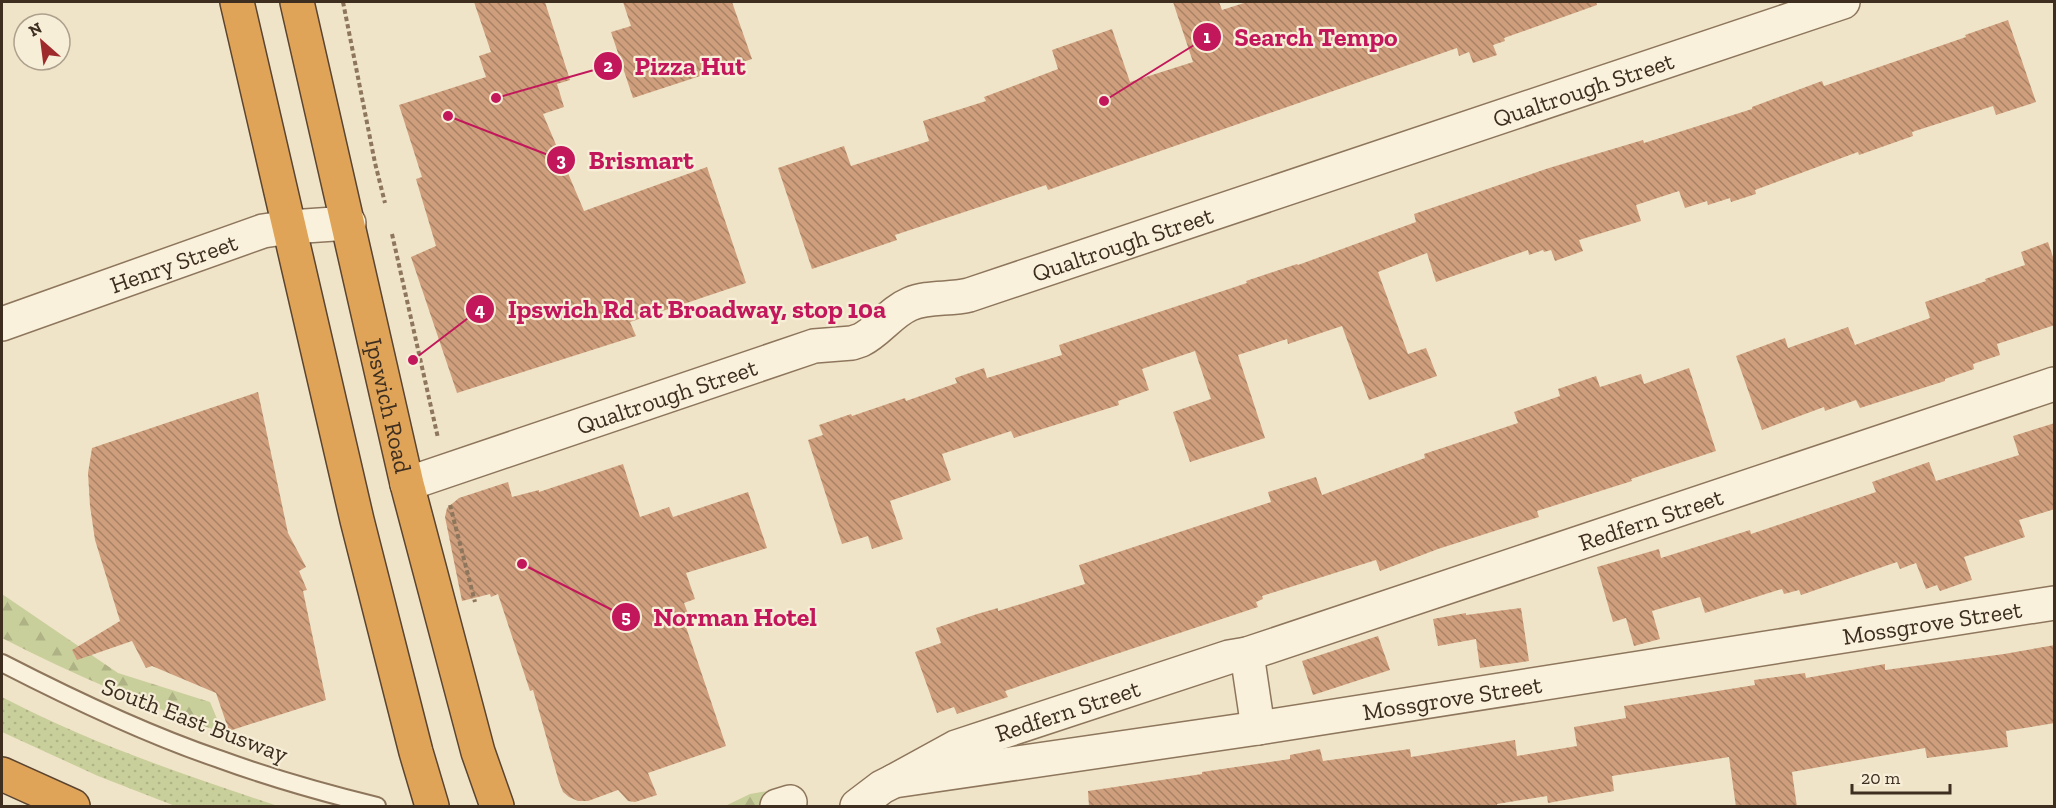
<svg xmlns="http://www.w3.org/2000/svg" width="2056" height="808" font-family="'Zilla Slab',serif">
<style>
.grass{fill:url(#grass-dots)}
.forest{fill:url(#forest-firs)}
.building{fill:url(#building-back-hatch)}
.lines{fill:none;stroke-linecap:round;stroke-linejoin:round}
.lane-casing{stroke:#8d765c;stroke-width:20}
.street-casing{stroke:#8d765c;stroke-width:36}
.highway-casing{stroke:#5b4430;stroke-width:36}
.path{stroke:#8d765c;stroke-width:4;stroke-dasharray:4.5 3;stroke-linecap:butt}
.lane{stroke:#faf1dc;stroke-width:16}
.street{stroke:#faf1dc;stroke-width:33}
.highway{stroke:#e0a458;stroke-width:33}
.labels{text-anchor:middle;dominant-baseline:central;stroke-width:4.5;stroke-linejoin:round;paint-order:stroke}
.street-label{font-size:24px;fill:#3d2e20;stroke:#f7eed8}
.leader{fill:none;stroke:#c2185b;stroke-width:2}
.callout-dot{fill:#c2185b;stroke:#f7eed8;stroke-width:2}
.mark-label{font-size:18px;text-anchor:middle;font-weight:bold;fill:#fff}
.callout-label{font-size:26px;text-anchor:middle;font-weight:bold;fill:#c2185b;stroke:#f7eed8;stroke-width:4.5;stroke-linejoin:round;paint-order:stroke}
</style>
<defs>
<pattern id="grass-dots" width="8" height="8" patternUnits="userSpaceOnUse" patternTransform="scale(1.5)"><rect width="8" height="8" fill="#c9cf9b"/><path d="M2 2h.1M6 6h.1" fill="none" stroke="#aeb285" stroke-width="1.8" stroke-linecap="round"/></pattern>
<pattern id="forest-firs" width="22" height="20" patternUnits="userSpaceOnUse" patternTransform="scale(1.5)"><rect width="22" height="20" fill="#c9cf9b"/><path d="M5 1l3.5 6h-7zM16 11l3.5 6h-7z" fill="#aeb285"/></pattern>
<pattern id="building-back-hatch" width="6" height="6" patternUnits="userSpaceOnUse" patternTransform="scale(1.5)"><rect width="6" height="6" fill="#cf9f7d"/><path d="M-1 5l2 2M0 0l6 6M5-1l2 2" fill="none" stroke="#a98266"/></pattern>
</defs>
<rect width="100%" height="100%" fill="#f0e4c8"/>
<path class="grass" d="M2,697C90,743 184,775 278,806H175L98,776L2,732Z"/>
<path class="forest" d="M2,594L118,673L210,702L223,733C147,705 73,675 2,638Z
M767,791L809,806H725L750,794Z"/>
<path class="building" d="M474,2H545L570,80L557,84L564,107L543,114L584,211L707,167L746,283L630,322L636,336L457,393L411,257L436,246L416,179L422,177L399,105L486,77L479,56L491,52Z
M623,2H732L752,59L633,98L611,32L631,26Z
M1173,2H1219L1222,10L1247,2H1596L1597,5L1504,38L1505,41L1493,45L1497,55L1473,63L1469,52L1459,56L1457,48L1048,190L1046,185L895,235L897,240L812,269L778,168L844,146L851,166L929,141L923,121L986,101L984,97L1058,69L1052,50L1112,29L1130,82L1193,62Z
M2008,20L2036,102L1996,115L1993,106L1912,132L1913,136L1859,155L1858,152L1755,190L1756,194L1731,202L1730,198L1708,205L1707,201L1685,208L1679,191L1636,205L1641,221L1579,240L1583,251L1555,261L1551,250L1544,252L1543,250L1529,255L1528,250L1436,282L1427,253L1378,272L1408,354L1426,348L1437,376L1369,400L1342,326L1288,344L1287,339L1238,355L1265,438L1190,462L1173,412L1211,399L1195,351L1142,369L1149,390L1118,401L1119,405L1014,438L1011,431L942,454L951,480L890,501L903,539L872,549L868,536L842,544L808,440L823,435L819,425L851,414L852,416L905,398L906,401L957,383L955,378L984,368L987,378L1062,355L1059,345L1247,283L1246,281L1297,264L1298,265L1416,222L1414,214L1549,168L1643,140L1644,143L1752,109V107L1822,81L1824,86L1966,37L1965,35Z
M2048,242L2055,263V325L1997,344L2000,355L1973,364L1974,369L1945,379V381L1860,408L1856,400L1825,411L1824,407L1762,430L1736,356L1785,338L1788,348L1848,327L1855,345L1930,318L1925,302L1986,281L1985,279L2025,265L2021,252Z
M1689,368L1716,451L1631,479L1632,481L1537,511L1539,517L1438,549L1380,571L1376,560L1262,596L1263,599L1256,602L1258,607L1005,691L1008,697L957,714L954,707L937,713L915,652L941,643L936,628L977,614L998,608V611L1085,584L1079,565L1271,502L1268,492L1316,477L1322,495L1425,458L1424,454L1518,423L1514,412L1560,396L1558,389L1596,376L1600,387L1641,374L1644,384Z
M258,392L288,533L306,567L299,571L307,590L303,591L326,700L229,731L216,693L152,666L146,668L132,641L77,660L72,650L120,621L95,540L90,506L88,473L92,448Z
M2055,423V509L2019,520L2025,537L1964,557L1972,580L1940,591L1937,585L1926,589L1916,563L1900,569L1897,562L1801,595L1799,590L1784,594L1782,589L1705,613L1700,597L1652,611L1660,639L1634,646L1626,618L1613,622L1597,567L1659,549L1661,558L1750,530L1751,534L1876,492L1872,482L1929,462L1936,481L2019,455L2013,436Z
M623,464L640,517L669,507L673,517L748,492L767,548L686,573L695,599L684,603L690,619L684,621L726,746L648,773L657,795L635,802L628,801L618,790L588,801H578L569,797L563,792L559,782L533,690L530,691L498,594L491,597L490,594L462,601L445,517L447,508L459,498L508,482L512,497L539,490V492Z
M1521,608L1529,661L1480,668L1476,639L1438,646L1433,619L1466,613V615Z
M1378,636L1390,670L1313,695L1302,661Z
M2055,645V723L2006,731L2008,747L1927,758L1925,748L1792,772L1797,807H1736L1729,757L1612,776L1614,791L1548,803L1547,796L1497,804V807H1089L1088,791L1202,774V772L1290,759V755L1320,749L1323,761L1410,749L1411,757L1515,740L1517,756L1577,746L1574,727L1626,718L1624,706L1755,685L1754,680L1805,673L1806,678L1885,664V670L2004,654Z"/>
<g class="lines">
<g class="lane-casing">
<path id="lane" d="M2,663C72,699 145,734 219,759C271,778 324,793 377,806"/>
</g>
<g class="street-casing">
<g id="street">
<path id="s1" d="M2,324L263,231L290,227L349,223"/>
<path id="s2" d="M407,484L814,346L852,343L861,340C879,331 891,312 910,304C928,296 950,300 969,295L1843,2"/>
<path d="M1247,654L1258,728"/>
<path id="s3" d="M894,781L956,747L1229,657L1247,654L2054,384"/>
<path d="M777,806L790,802"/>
<path id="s4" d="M857,806L882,787L894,781L1258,728L2054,603"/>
</g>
</g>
<g class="highway-casing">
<g id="highway">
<path d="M237,2L357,520L416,752L432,806"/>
<path id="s5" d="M297,2L407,484L478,752L497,806"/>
<path d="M2,774L73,806"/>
</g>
</g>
<path class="path" d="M343,2L375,163L385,203
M392,234L438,438
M450,505L475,602"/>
<use href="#lane" class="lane"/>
<use href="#street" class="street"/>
<use href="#highway" class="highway"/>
</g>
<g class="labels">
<g class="street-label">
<text stroke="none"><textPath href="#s2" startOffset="1246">Qualtrough Street</textPath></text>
<text stroke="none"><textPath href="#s2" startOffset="760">Qualtrough Street</textPath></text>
<text stroke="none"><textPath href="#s1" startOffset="182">Henry Street</textPath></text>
<text stroke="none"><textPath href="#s2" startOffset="274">Qualtrough Street</textPath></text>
<text stroke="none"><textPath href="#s5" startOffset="414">Ipswich Road</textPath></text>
<text stroke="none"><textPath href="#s3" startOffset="802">Redfern Street</textPath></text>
<text stroke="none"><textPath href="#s4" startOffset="1095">Mossgrove Street</textPath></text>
<text stroke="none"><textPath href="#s4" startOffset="609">Mossgrove Street</textPath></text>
<text stroke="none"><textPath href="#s3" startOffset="188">Redfern Street</textPath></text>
<text transform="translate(195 720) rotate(21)">South East Busway</text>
</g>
</g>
<path class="leader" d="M1104 101L1207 37M496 98L608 66M448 116L561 160M413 360L480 309M522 564L626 617"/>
<g class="callout-dot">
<circle cx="1104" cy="101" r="6"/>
<circle cx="496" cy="98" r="6"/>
<circle cx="448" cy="116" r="6"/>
<circle cx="413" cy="360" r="6"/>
<circle cx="522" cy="564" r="6"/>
<circle cx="1207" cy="37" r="15"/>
<circle cx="608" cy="66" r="15"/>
<circle cx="561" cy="160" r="15"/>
<circle cx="480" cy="309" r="15"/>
<circle cx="626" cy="617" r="15"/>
</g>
<g class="mark-label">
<text x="1207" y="43">1</text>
<text x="608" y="72">2</text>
<text x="561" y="166">3</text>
<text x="480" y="316">4</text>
<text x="626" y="623">5</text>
</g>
<g class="callout-label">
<text x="1316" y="46">Search Tempo</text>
<text x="690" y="75">Pizza Hut</text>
<text x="641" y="169">Brismart</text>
<text x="697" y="318">Ipswich Rd at Broadway, stop 10a</text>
<text x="735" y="626">Norman Hotel</text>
</g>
<rect width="2056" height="808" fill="none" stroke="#3d2e20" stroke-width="6"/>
<g transform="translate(42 42) rotate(332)"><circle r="28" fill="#f7eed8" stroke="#ada18e" stroke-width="1.5"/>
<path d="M0-4.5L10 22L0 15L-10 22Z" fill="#9e2a2b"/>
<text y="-9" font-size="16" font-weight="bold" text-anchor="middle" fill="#3d2e20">N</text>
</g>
<path d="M1852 784v9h98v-9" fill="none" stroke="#3d2e20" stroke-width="3"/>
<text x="1861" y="784" font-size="18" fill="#3d2e20" stroke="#f7eed8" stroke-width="4.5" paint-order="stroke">20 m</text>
</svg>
